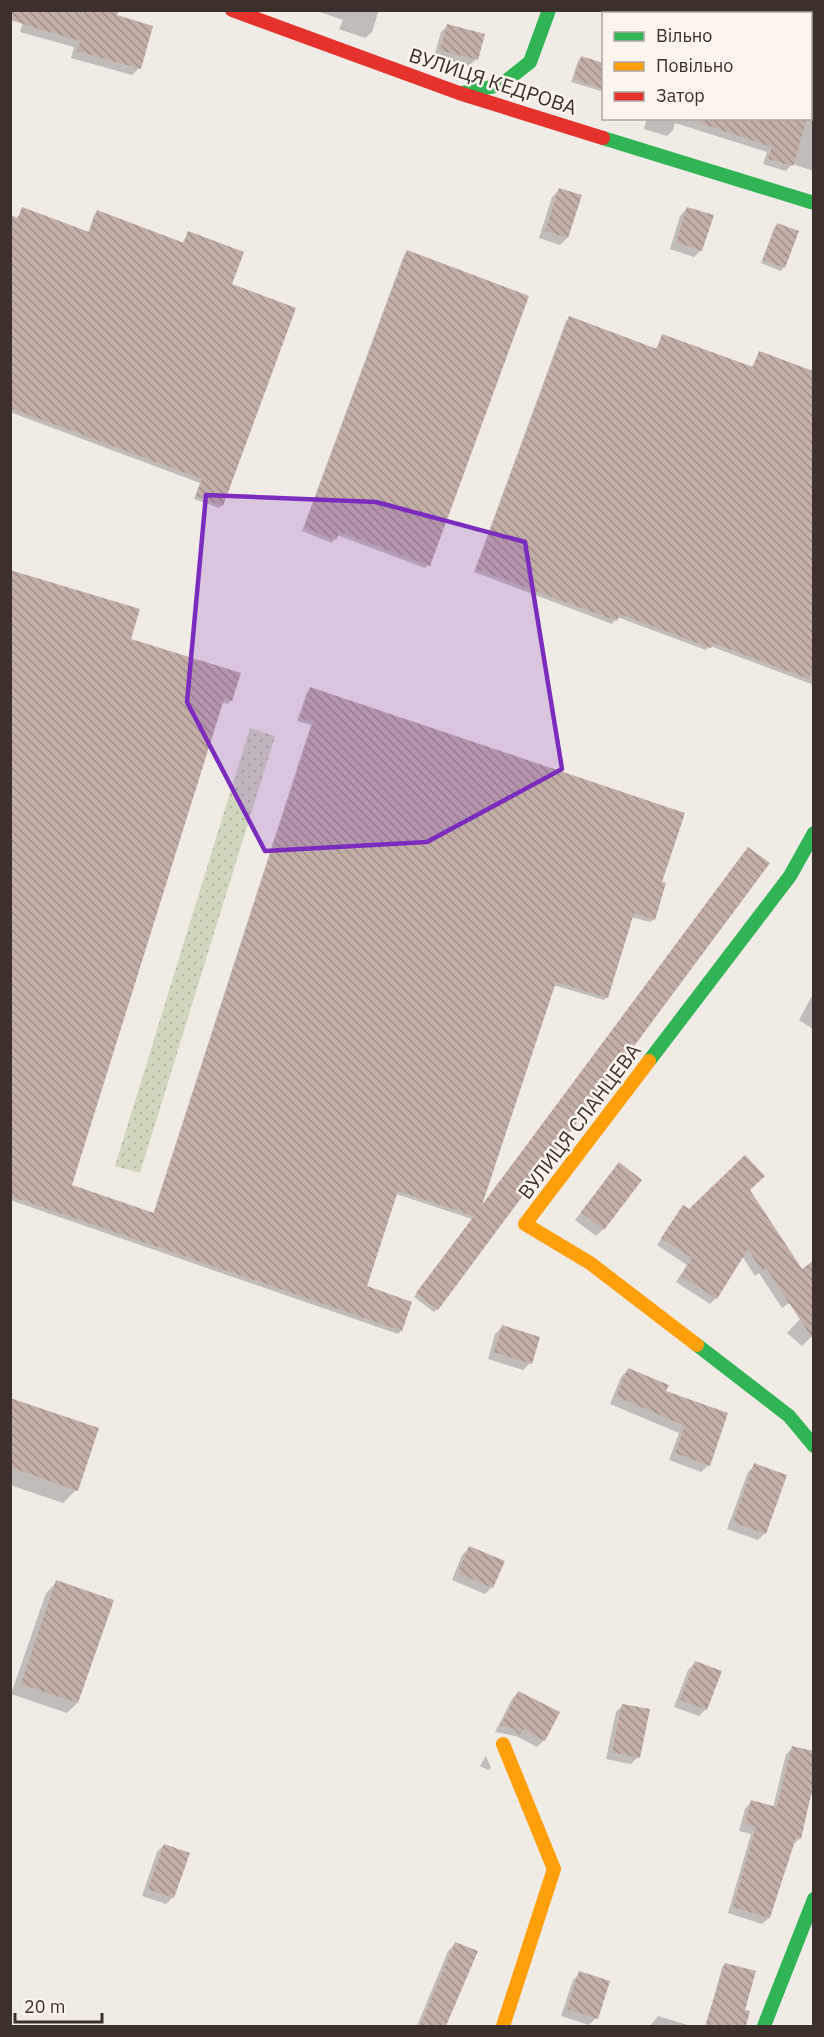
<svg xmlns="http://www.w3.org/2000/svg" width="824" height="2037" font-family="'IBM Plex Sans',sans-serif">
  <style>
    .grass { fill: url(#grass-dots) }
    .shadow { fill: #0003 }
    .building { fill: url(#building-back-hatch) }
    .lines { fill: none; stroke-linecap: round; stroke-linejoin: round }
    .fast { stroke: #30b455; stroke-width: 14 }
    .slow { stroke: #ff9f0a; stroke-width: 14 }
    .jam { stroke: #e5322d; stroke-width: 14 }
    .marked { fill: #7b2cbf; fill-opacity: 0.2; stroke: #7b2cbf; stroke-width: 4.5; stroke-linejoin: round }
    .labels { text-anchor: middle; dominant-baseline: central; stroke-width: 5; stroke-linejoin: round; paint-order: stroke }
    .street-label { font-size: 20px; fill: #3b302b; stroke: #fbf5ee }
  </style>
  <defs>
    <pattern id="grass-dots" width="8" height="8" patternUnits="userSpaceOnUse" patternTransform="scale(1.5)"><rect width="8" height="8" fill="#d1d6bf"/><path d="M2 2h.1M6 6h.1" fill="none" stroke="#b4b8a4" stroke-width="1.8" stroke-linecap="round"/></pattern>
    <pattern id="building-back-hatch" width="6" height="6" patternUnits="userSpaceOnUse" patternTransform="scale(1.5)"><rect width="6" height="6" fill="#c3afa7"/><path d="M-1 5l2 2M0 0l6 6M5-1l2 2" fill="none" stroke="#a08f88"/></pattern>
  </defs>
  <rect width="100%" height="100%" fill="#f0ebe5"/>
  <path class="grass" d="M250 728 275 736 140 1173 115 1166Z"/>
  <path class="shadow" d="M27 10 139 68 132 75 71 58 74 47 20 32Z
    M314 10H379L372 32 365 38 339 29 343 20Z
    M744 10H771V14H743Z
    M448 25 476 59 469 66 434 57 441 32Z
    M581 58 604 65V92L571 82 578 61Z
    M810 61 814 62V171L792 164 786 171 763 164 767 152 675 123 673 130 667 136 644 129 647 118H810Z
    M559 190 567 238 560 245 539 238 552 197Z
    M687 208 701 250 694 257 670 249 680 216Z
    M22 209 88 233 94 215 97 212 182 244 188 233 230 285 222 505 219 508 194 499 200 483 10 412V216L17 219Z
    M777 225 784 267 781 271 761 263 774 228Z
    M407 252 428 565 425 568 337 535 332 543 302 531 404 255Z
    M569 318 655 350 663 335 751 369 759 353 804 391 814 395V685L710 646 706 650 617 617 612 624 474 572 566 321Z
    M10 570 231 700 228 704 221 702 70 1186 153 1214 311 725 297 721 307 692 311 688 660 883 654 919 650 922 631 917 607 997 604 1000 553 985 479 1209 437 1309 434 1312 414 1297 472 1219 396 1194 365 1287 401 1331 398 1334 10 1200Z
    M814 992V1030L799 1020Z
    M619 1164 603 1229 596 1236 575 1220Z
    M749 1190 805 1292 782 1308 759 1273 755 1276 742 1256 716 1298 710 1304 676 1282 687 1265 657 1245 683 1207 689 1211Z
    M812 1306 814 1307V1334L802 1346 787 1333Z
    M502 1327 530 1363 523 1370 488 1359 495 1334Z
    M628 1370 664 1392 726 1414 709 1465 701 1472 669 1460 679 1433 610 1404 621 1377Z
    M10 1399 76 1490 63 1503 10 1485Z
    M755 1465 765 1533 758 1540 727 1529 748 1472Z
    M469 1548 492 1587 485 1594 452 1580 462 1555Z
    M57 1582 77 1703 67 1713 11 1694 46 1593Z
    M695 1663 706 1709 699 1716 674 1707 688 1670Z
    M519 1692 544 1740 537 1747 516 1736 495 1732 512 1699Z
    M623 1705 638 1757 631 1764 606 1759 616 1712Z
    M793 1748 814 1753V1795L810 1794 800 1838 794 1844 769 1918 762 1924 728 1913 751 1834 739 1831 745 1809 751 1802 773 1808 786 1754Z
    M486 1756 491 1768 488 1770 480 1766Z
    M164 1845 173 1897 166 1904 142 1896 157 1852Z
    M455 1944 476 1952 445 2026H417L448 1951Z
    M725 1964 754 1973 740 2026H720L707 2023 722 1967Z
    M580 1973 596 2018 589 2025 561 2016 573 1980Z
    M658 2016 691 2026H650Z"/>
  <path class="building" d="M10 10H119L117 15 153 26 141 69 77 51 80 41 10 20Z
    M447 24 485 34 478 60 440 50Z
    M581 56 603 63V89L574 79Z
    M701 118H807L793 166 768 159 772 147 700 123Z
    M559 188 582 195 568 238 545 231Z
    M22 207 89 232 97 210 184 243 188 231 244 252 232 284 296 308 223 506 196 496 202 479 10 408V215L18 218Z
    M687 207 714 215 702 251 676 242Z
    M777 223 799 231 785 268 763 260Z
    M407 250 529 296 430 566 340 532 336 540 304 528Z
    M569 316 657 349 662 334 753 367 759 351 813 371V667L809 679 713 643 711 648 620 614 617 621 476 569Z
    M10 570 140 609 131 639 241 673 232 701 224 699 72 1185 154 1213 313 722 300 718 310 687 685 813 662 882 666 883 655 920 634 913 608 998 556 982 482 1205 748 847 770 863 438 1310 416 1293 474 1216 398 1191 367 1286 412 1302 402 1331 10 1196Z
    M745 1155 765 1176 750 1190 802 1269 813 1261V1339L766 1268 762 1271 748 1249 717 1299 681 1276 692 1258 661 1238 683 1205 689 1209Z
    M619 1162 642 1180 604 1230 581 1212Z
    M502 1325 540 1337 532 1364 494 1352Z
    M628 1368 669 1385 666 1391 728 1413 710 1466 675 1453 685 1426 616 1396Z
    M10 1398 99 1428 78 1491 10 1467Z
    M754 1463 787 1475 766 1534 733 1522Z
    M469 1546 505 1561 493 1588 458 1573Z
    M56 1580 114 1600 78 1703 21 1684Z
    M695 1661 722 1671 707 1710 680 1700Z
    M518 1691 560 1712 545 1741 523 1729 519 1735 514 1729 506 1726H501Z
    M622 1704 650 1709 640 1758 612 1752Z
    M792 1746 813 1751V1786L801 1839 796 1837 770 1918 733 1907 756 1827 745 1824 751 1800 777 1807Z
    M164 1844 190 1853 174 1898 148 1889Z
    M455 1942 478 1951 446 2026H420Z
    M725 1963 756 1971 745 2010 750 2011 746 2026H705Z
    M579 1971 610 1981 598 2019 567 2009Z"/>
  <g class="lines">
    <path class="fast" d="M461 93 501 85 530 62 549 10
      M603 138 814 203
      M649 1061 790 876 814 833
      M697 1345 789 1416 814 1446
      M764 2026 814 1899"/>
    <path class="slow" d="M649 1061 525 1224 590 1263 697 1345
      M503 1744 554 1869 503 2026"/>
    <path class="jam" d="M232 10 459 93 603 138"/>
  </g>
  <path class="marked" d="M206 495 376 502 525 542 562 769 427 842 265 851 187 702Z"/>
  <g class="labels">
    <g class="street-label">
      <text transform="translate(493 81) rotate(18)">ВУЛИЦЯ КЕДРОВА</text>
      <text transform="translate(579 1121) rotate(-53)">ВУЛИЦЯ СЛАНЦЕВА</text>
    </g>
  </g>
  <rect width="824" height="2037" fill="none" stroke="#3b302b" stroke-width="24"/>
  <rect x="602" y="12" width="210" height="108" fill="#fbf5ee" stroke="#aea6a0" stroke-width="1.5"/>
  <rect x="614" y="32" width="30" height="9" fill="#30b455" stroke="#aea6a0" stroke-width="1.5"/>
  <text x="656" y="42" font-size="18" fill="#3b302b">Вільно</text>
  <rect x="614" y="62" width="30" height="9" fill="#ff9f0a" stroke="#aea6a0" stroke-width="1.5"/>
  <text x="656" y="72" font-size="18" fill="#3b302b">Повільно</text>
  <rect x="614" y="92" width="30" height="9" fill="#e5322d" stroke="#aea6a0" stroke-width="1.5"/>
  <text x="656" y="102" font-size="18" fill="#3b302b">Затор</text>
  <path d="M15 2013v9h87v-9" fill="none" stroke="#3b302b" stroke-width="3"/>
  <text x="24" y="2013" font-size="18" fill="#3b302b" stroke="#fbf5ee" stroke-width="4.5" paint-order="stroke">20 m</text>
</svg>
